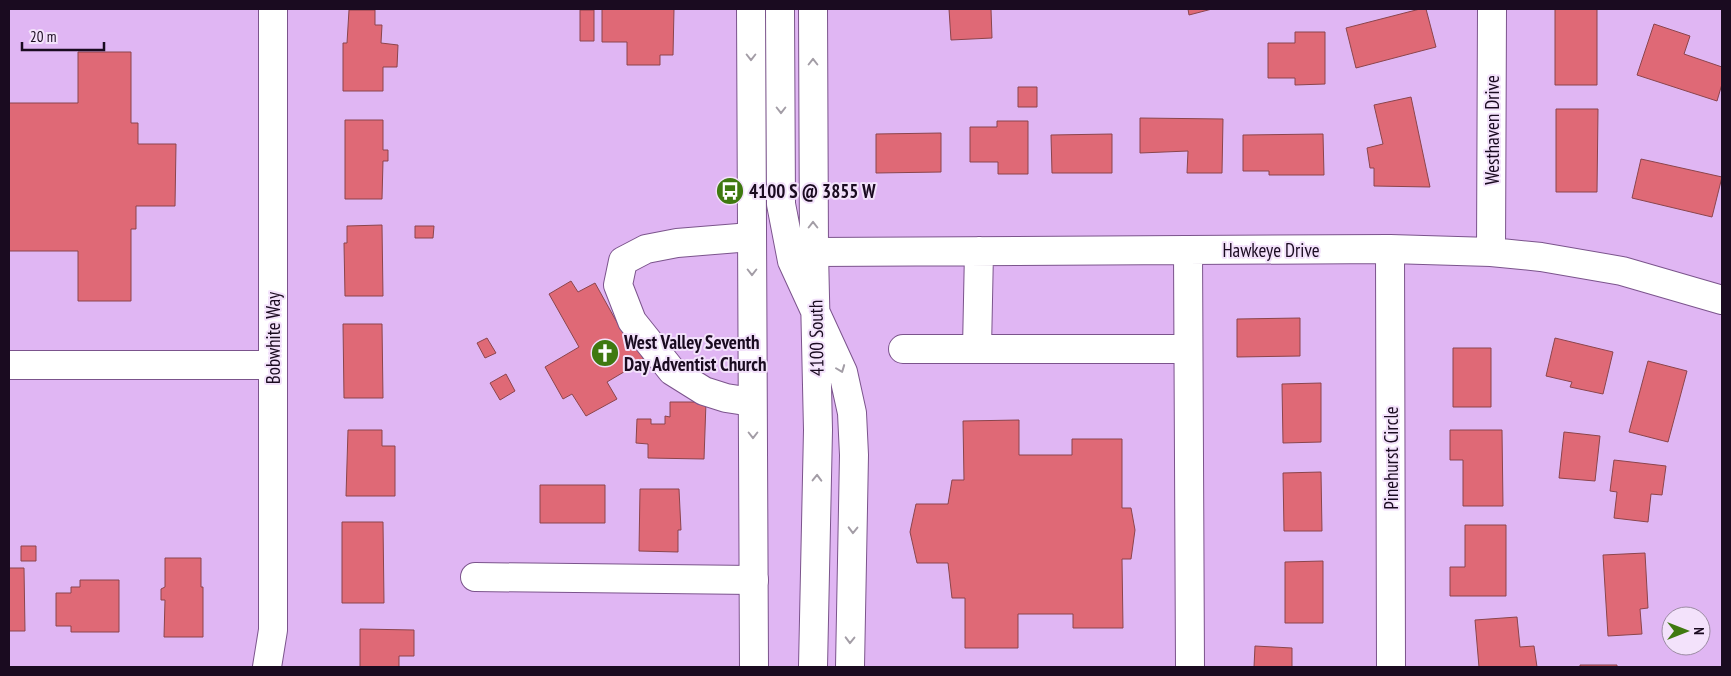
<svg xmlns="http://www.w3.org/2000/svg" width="1731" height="676" font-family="'PT Sans Narrow',sans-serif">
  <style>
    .building { fill: #df6976; stroke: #8b454c }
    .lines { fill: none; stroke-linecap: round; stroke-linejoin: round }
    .minor-casing { stroke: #7b548c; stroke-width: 30 }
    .major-casing { stroke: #7b548c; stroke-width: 30 }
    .minor { stroke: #fff; stroke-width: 28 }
    .major { stroke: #fff; stroke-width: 28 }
    .oneway { stroke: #a39da6 }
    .labels { text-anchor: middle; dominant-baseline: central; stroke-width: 4; stroke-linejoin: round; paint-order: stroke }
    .street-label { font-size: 19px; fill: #1a0b20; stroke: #f3e2fb }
    .poi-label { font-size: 19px; font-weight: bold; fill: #1a0b20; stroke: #f3e2fb; text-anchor: start }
  </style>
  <rect width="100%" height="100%" fill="#e0b6f3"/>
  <path class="building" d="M602 9H674L673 55H660V65H627V42H602Z
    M949 9H991L992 38 951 40Z
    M1188 9H1212L1189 15Z
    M1420 9H1426L1436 47 1356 68 1346 28Z
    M1555 9H1597V85H1555Z
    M349 10H375V25H382L381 43 398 45 397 67H383V91H343V43H347Z
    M580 10H594V41H580Z
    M1654 24 1690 36 1684 54 1722 67V84L1717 101 1637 75Z
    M1295 32H1325V84L1295 85V78H1268V43H1295Z
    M78 52H131V123H138V144H176L175 206H136V229H131V301H78V251H9V103H78Z
    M1018 87H1037V107H1018Z
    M1411 97 1430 187 1374 186V168H1370L1367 148 1383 144 1374 105Z
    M1556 109H1598L1597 192H1556Z
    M1140 118 1223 119 1222 173H1187L1188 151 1140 153Z
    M345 120H383V150H388V161H383L382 199H345Z
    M997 121H1028V174H998V162H970V127H997Z
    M941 133V172L876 173V134Z
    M1112 134V173H1052L1051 135Z
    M1323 134 1324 175H1269V171H1243V135Z
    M1641 159 1722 177 1712 217 1632 198Z
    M382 225 383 296H345L344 243H347V226Z
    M415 226H434L433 238H415Z
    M571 281 578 292 595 283 619 326 624 324 644 360 607 382 617 399 586 416 572 394 563 399 545 367 579 347 549 294Z
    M1300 318V356L1237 357V319Z
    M343 324H382L383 398H344Z
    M487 338 496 353 485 358 477 343Z
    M1555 338 1613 352 1603 394 1570 387 1572 382 1546 376Z
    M1453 348H1491V407H1453Z
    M1648 361 1687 371 1668 442 1629 432Z
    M506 374 515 391 500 400 490 383Z
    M1321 383V442L1283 443 1282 384Z
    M670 402H706L704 459 648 458V444L636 443 637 419H651V424H665V416L670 417Z
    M1019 420V455H1072V439H1122V508H1131L1135 530 1131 559H1122L1123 628H1073V614H1018V648H965V598H952L948 563H917L910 532 916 504H948L952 480H964L963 421Z
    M348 430H382V446H395V496H346Z
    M1450 430H1502L1503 506H1463V460H1450Z
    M1564 432 1600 436 1595 481 1559 478Z
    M1614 460 1666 466 1662 495 1651 494 1648 522 1614 518 1617 492 1610 491Z
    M1321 472 1322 531H1284L1283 473Z
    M540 485H605V523H540Z
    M640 489H679L681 530H678V552L639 551Z
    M342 522H383L384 603H342Z
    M1465 525H1506V596H1450V567H1465Z
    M21 546H36V561H21Z
    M1645 553 1648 608 1640 609 1642 634 1608 636 1603 555Z
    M165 558H201V587H203V637H164L165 600H161V589L165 587Z
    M1323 561V623H1285V562Z
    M9 568H24L25 631H9Z
    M80 580H119V632H71V626H56V593H71V587H80Z
    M1517 617 1520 647 1534 646 1537 667H1479L1475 620Z
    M360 629 414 630V656H399V667H360Z
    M1255 646 1292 648V667H1254Z
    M1580 665H1617V667H1580Z"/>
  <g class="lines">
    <defs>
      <path id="minor" d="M751 237 677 243 646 249 623 261 618 285 632 321 672 371 704 391 726 398 752 402
        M1390 249 1391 667
        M1188 250 1190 667
        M814 252 1390 249 1491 252 1541 257 1622 271 1722 300
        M1491 252 1492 9
        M903 349H1188
        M977 349 979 251
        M9 365H273
        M475 577 754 580
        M267 667 273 630V9"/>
      <path id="major" d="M751 9 754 667
        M780 9 781 204 792 261 843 372 852 413 854 455 850 667
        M813 9 814 252 818 430 813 667"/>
    </defs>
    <use href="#minor" class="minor-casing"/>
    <use href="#major" class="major-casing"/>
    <use href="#minor" class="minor"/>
    <use href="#major" class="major"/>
  </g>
  <defs><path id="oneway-chevron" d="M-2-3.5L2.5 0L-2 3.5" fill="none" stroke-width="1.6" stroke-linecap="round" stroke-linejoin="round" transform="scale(1.25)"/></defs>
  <g class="oneway">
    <use href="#oneway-chevron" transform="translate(751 57) rotate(90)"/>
    <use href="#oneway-chevron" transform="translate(813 62) rotate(-90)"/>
    <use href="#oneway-chevron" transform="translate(781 110) rotate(90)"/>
    <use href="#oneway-chevron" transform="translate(813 225) rotate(-90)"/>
    <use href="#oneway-chevron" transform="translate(752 272) rotate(90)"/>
    <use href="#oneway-chevron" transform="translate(841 369) rotate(69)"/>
    <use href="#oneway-chevron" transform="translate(753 435) rotate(90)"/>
    <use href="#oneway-chevron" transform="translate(817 478) rotate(-89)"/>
    <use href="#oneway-chevron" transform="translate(853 530) rotate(91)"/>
    <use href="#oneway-chevron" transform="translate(850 640) rotate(91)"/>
  </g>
  <defs>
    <symbol id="bus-disc" viewBox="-11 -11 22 22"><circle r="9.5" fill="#3f7910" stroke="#f3e2fb"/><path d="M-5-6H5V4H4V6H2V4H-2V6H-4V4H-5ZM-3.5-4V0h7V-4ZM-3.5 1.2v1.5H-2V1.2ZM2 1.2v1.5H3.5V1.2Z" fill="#fff"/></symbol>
    <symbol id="church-disc" viewBox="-11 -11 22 22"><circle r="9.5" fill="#3f7910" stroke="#f3e2fb"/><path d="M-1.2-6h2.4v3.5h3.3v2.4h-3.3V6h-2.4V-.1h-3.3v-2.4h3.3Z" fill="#fff"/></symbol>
  </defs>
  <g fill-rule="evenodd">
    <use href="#bus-disc" x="714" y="175" width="32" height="32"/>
    <use href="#church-disc" x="589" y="337" width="32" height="32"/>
  </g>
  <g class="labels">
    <g class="street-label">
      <text transform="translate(1492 130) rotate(-90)">Westhaven Drive</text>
      <text x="1271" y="250">Hawkeye Drive</text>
      <text transform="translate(273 338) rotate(-90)">Bobwhite Way</text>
      <text transform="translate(816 338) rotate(-91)">4100 South</text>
      <text transform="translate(1391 458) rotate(-90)">Pinehurst Circle</text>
    </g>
    <g class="poi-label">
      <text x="749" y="191">4100 S @ 3855 W</text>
      <text x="624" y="342">West Valley Seventh<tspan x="624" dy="22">Day Adventist Church</tspan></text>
    </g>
  </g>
  <rect width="1731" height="676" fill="none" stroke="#1a0b20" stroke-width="20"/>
  <g transform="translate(1686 631) rotate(90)"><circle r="24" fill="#f3e2fb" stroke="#9c8ca3"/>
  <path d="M0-4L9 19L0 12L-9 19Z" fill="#3f7910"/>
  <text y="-8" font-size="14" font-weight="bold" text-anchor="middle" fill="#1a0b20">N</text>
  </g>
  <path d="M22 42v8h82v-8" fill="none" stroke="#1a0b20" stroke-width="2.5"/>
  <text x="30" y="42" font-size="15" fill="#1a0b20" stroke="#f3e2fb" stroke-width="4" paint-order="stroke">20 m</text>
</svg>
